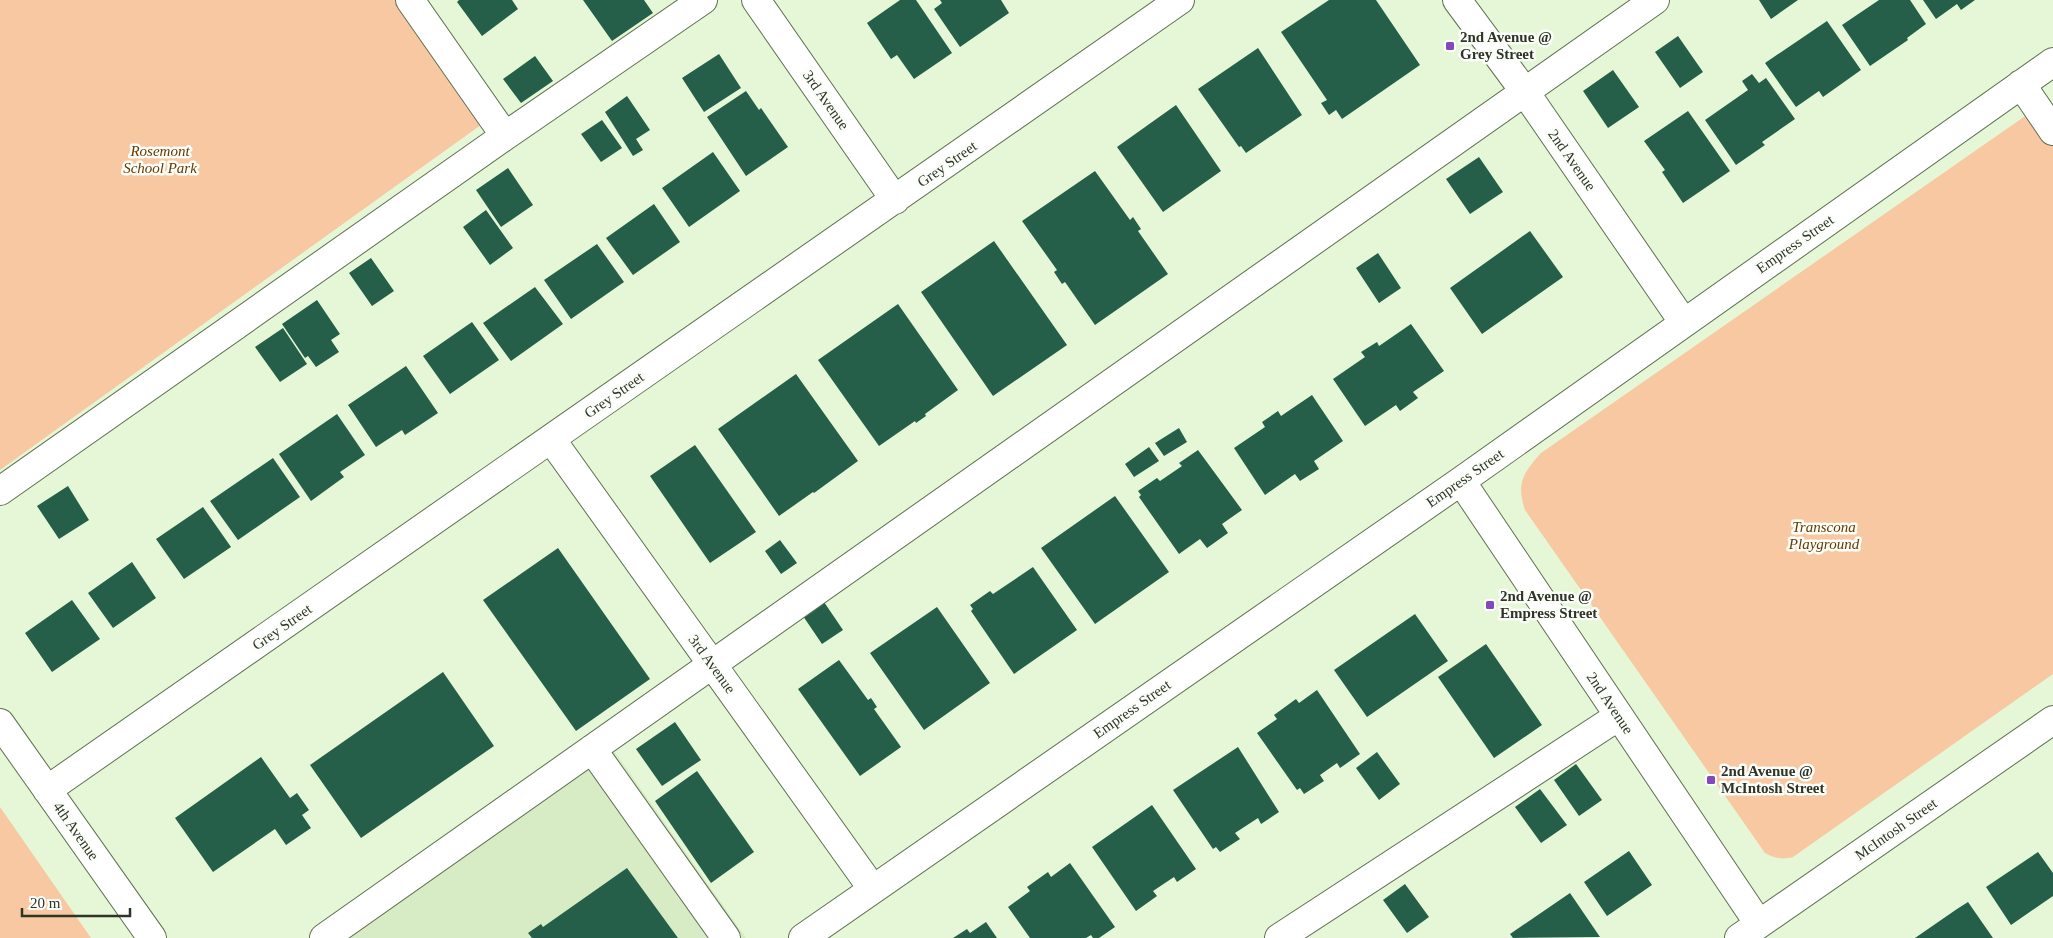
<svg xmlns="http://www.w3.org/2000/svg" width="2053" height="938" font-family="'Times New Roman',serif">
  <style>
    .built { fill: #d7ecc4 }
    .green { fill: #f7c8a1 }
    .building { fill: #255f49 }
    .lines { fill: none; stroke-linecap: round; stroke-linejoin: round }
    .minor-casing { stroke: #607053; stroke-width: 30 }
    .minor { stroke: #fff; stroke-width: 28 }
    .poi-dot { fill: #8348bf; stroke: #fbfef8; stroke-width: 2 }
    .labels { text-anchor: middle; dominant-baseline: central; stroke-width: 5; stroke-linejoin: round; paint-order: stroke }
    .poi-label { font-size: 15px; font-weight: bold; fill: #2e3428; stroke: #fbfef8; text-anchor: start }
    .street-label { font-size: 15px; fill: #2e3428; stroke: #fbfef8 }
    .park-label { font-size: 15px; font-style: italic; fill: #663802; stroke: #fbfef8 }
  </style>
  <rect width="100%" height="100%" fill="#e5f7d6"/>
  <path class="built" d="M612 748 746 938H343Z"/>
  <path class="green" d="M0 0H399L485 122 0 470Z
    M2031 112 2053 144V674L1793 857C1782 860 1774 858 1765 853L1525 510C1516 484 1523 473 1541 453Z
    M0 807 91 938H0Z"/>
  <path class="building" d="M459 0H512L518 9 482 36 457 2Z
    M583 0H644L653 13 612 41Z
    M900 0H916L952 53 914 79 897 55 891 59 867 23Z
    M940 0H1001L1009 13 960 47 934 9 942 3Z
    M1329 0H1376L1420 65 1342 119 1336 110 1329 115 1321 103 1327 100 1281 32Z
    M1759 0H1798L1771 19Z
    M1879 0H1910L1926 24 1907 38 1908 40 1870 66 1842 25Z
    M1923 0H1975L1961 10 1957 4 1936 19Z
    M1827 21 1861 70 1823 97 1819 91 1796 107 1765 63Z
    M1678 36 1703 72 1680 88 1655 52Z
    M1258 48 1302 115 1246 153 1241 146 1239 147 1198 89Z
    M719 54 741 88 704 112 682 78Z
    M535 56 553 81 521 103 503 79Z
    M1613 70 1639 107 1608 128 1583 91Z
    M1752 74 1759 83 1766 78 1795 119 1762 142 1765 145 1736 165 1705 120 1748 90 1742 81Z
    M746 91 759 110 761 108 788 147 746 176 707 117Z
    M627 96 650 130 636 139 643 150 633 156 605 112Z
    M1176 105 1221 171 1163 212 1117 147Z
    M1688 111 1730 171 1683 203 1662 172 1665 170 1644 141Z
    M602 120 622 148 601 162 581 134Z
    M713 152 740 191 689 227 662 188Z
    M1479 157 1503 192 1470 214 1446 179Z
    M508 168 533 205 501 227 476 190Z
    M1095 171 1130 220 1133 217 1141 229 1138 231 1168 274 1095 325 1065 282 1062 284 1054 272 1057 270 1022 221Z
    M654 204 680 242 633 275 606 238Z
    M486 210 513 248 490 265 463 227Z
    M1530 231 1563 277 1482 334 1450 288Z
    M994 241 1067 345 993 396 921 292Z
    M597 244 624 282 571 319 544 280Z
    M1378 253 1401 288 1379 303 1356 268Z
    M371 258 394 291 372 306 349 273Z
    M535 287 563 324 511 361 483 323Z
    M317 300 340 334 331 340 339 352 316 367 308 356 305 358 282 324Z
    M898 304 958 390 925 414 926 416 916 423 915 421 879 446 818 360Z
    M472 322 499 360 450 394 423 356Z
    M1411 324 1444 371 1413 392 1418 398 1400 411 1396 405 1365 426 1333 379 1365 357 1361 352 1377 342 1379 346Z
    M283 328 307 364 280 382 255 347Z
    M406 366 438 413 405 435 402 430 376 447 348 405Z
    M796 374 858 461 814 493 813 492 779 516 718 429Z
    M1312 395 1343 441 1314 461 1319 469 1300 481 1295 474 1265 495 1234 448 1265 427 1262 422 1278 411 1281 416Z
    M337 414 365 455 340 472 344 477 311 501 279 454Z
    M1179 428 1187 442 1164 456 1155 443Z
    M695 445 756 532 710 563 650 476Z
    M1149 447 1159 461 1134 477 1125 464Z
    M1198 450 1242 510 1222 524 1228 533 1207 548 1200 539 1179 554 1139 497 1141 495 1138 491 1157 478 1160 481 1182 466 1179 463Z
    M273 458 300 497 238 540 210 501Z
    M68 486 89 520 59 539 37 506Z
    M1115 496 1169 572 1095 624 1041 548Z
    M203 507 231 547 184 579 156 539Z
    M780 540 797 563 781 574 765 551Z
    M558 548 650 679 576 731 483 600Z
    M132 562 156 598 113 628 88 593Z
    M1033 567 1077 630 1014 674 971 611 973 609 970 605 990 591 993 594Z
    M72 600 100 639 52 672 25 633Z
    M824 602 843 630 822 644 803 616Z
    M937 607 990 683 924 730 870 653Z
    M1415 614 1448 661 1367 717 1334 670Z
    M1486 644 1542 725 1494 758 1438 677Z
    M839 660 868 700 871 698 877 707 874 709 901 747 860 776 798 689Z
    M443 672 494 746 361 838 310 765Z
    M1317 690 1360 754 1340 768 1337 763 1320 775 1324 781 1304 794 1300 788 1297 790 1257 733 1277 719 1274 715 1296 699 1299 703Z
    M675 722 701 760 662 786 636 749Z
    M1238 747 1279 812 1261 824 1258 818 1235 833 1240 839 1220 852 1216 847 1213 849 1173 790Z
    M1377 752 1400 784 1379 800 1356 768Z
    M261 757 290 798 297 793 309 810 302 815 311 828 286 845 275 829 213 872 175 818Z
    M1576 764 1602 800 1579 816 1554 780Z
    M697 771 754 852 711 883 655 801Z
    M1540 789 1567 825 1541 843 1515 807Z
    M1152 805 1196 869 1177 882 1174 877 1153 891 1157 896 1136 911 1092 847Z
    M1629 851 1652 885 1607 916 1584 882Z
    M2038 852 2053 873V896L2011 925 1986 887Z
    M1070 863 1115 927 1099 938H1093L1091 935 1086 938H1030L1008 907 1030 891 1027 887 1048 872 1051 877Z
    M627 868 678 938H532L528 933 541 924 543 927Z
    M1405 884 1429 917 1407 933 1383 900Z
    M1570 893 1600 937 1513 938 1510 934Z
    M1968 902 1993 938H1915L1957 909Z
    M986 922 997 938H953L967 929 970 933Z"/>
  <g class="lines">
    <defs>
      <path id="minor" d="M410 0 505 136
        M756 0 895 200
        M1457 0 1525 92 1684 323
        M2021 84 2053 131
        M551 439 872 888
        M1461 481 1759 924
        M0 491 505 136 703 0
        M0 723 152 938
        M592 749 726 938
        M47 790 1180 0
        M324 938 1655 0
        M803 938 1461 481 2053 62
        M1279 938 1619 716
        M1739 938 2053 720"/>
    </defs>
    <use href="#minor" class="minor-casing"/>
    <use href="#minor" class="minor"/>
  </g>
  <g class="poi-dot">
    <rect x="1445" y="41" width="10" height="10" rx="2.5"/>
    <rect x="1485" y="600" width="10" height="10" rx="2.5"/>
    <rect x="1706" y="775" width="10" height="10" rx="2.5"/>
  </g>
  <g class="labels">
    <g class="poi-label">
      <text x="1460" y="37">2nd Avenue @<tspan x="1460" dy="17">Grey Street</tspan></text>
      <text x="1500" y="596">2nd Avenue @<tspan x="1500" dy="17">Empress Street</tspan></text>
      <text x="1721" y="771">2nd Avenue @<tspan x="1721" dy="17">McIntosh Street</tspan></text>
    </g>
    <g class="street-label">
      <text transform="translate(826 100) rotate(55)">3rd Avenue</text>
      <text transform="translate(1572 160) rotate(55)">2nd Avenue</text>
      <text transform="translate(947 164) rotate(-35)">Grey Street</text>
      <text transform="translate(1795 244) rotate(-35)">Empress Street</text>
      <text transform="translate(614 395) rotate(-35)">Grey Street</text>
      <text transform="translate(1465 478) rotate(-35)">Empress Street</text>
      <text transform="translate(282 627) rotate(-35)">Grey Street</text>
      <text transform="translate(712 664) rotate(54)">3rd Avenue</text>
      <text transform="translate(1610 703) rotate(56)">2nd Avenue</text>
      <text transform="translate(1132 709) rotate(-35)">Empress Street</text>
      <text transform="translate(1896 829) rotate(-35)">McIntosh Street</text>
      <text transform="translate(76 831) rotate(55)">4th Avenue</text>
    </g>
    <g class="park-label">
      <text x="160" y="151">Rosemont<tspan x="160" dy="17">School Park</tspan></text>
      <text x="1824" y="527">Transcona<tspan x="1824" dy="17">Playground</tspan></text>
    </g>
  </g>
  <path d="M22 908v8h108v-8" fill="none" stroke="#2e3428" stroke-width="2.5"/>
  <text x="30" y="908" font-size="15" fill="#2e3428" stroke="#fbfef8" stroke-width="4" paint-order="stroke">20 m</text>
</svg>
